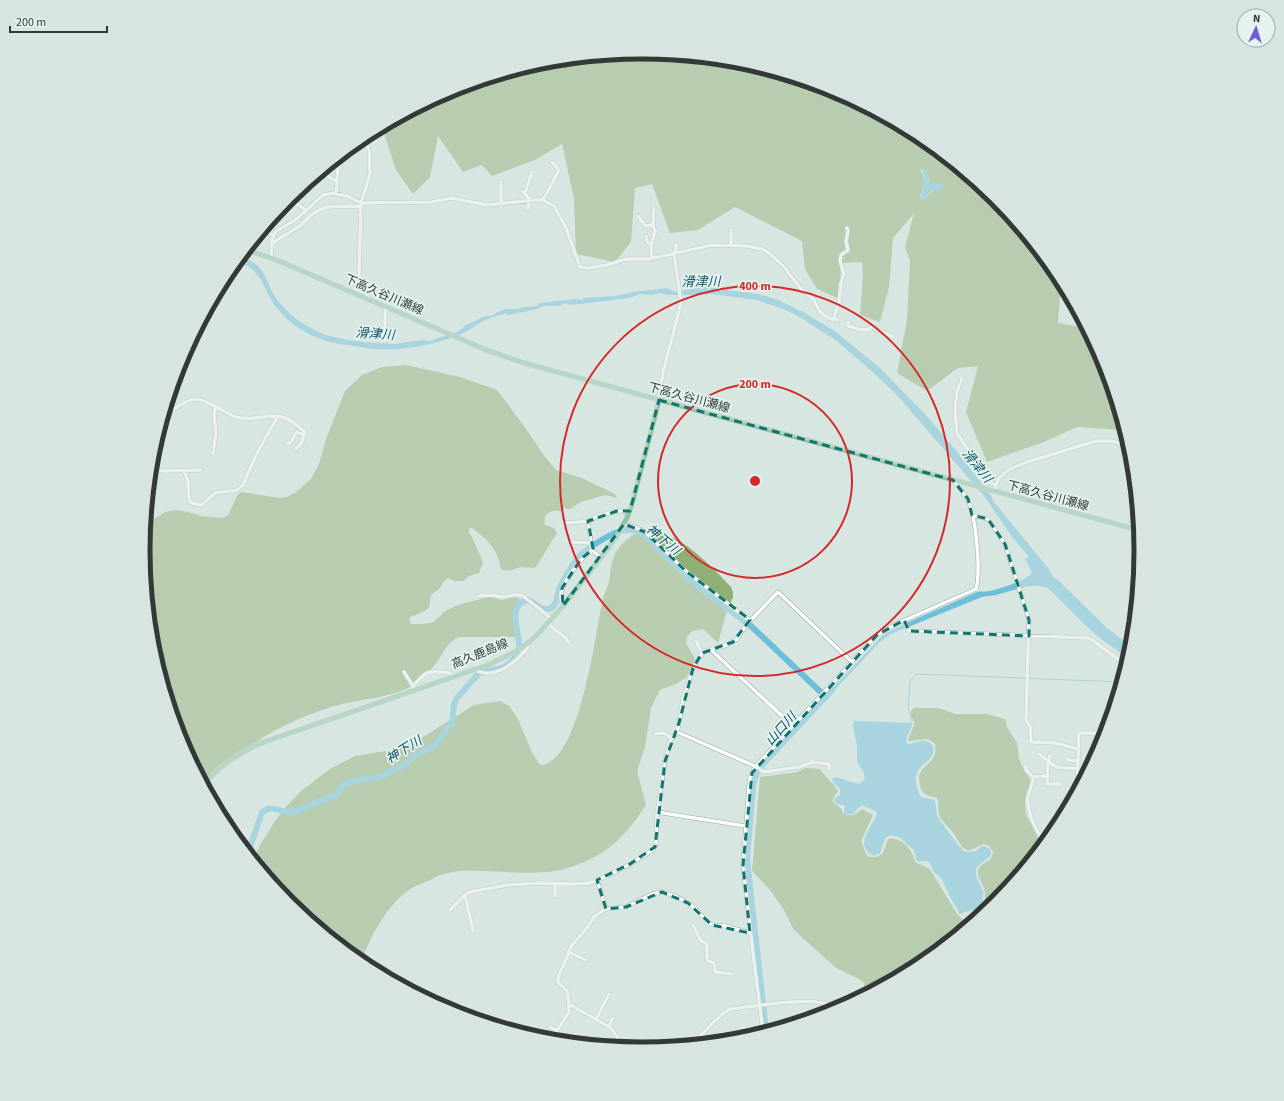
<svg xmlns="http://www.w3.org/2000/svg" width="1284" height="1101" font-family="'Source Sans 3','Noto Sans JP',sans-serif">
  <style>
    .forest { fill: #90af74; fill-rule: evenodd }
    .water { fill: #6cbed9 }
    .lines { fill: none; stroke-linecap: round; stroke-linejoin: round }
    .stream { stroke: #6cbed9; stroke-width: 1 }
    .river { stroke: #6cbed9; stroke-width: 6 }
    .minor-casing { stroke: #9aa8a3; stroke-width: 4.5 }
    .major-casing { stroke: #c2c4c3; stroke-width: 5.5 }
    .minor { stroke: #fff; stroke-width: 3.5 }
    .major { stroke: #8cc5a2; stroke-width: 4.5 }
    .marked { fill: none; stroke: #0f766e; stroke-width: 3; stroke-dasharray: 8 5; stroke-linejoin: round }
    .ring { fill: none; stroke: #d62828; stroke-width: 2 }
    .labels { text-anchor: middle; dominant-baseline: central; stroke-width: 3.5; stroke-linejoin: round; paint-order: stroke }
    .street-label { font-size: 12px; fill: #333937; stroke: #e5f3ef }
    .water-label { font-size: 13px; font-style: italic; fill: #0e5567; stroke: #e5f3ef }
    .rim { fill: none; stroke: #333937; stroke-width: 5 }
    .centre { fill: #d62828; stroke: #e5f3ef; stroke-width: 2 }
    .ring-label { font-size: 12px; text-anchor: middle; font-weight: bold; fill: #d62828; stroke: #e5f3ef; stroke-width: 3.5; stroke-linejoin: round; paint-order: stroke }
  </style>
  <rect width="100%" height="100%" fill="#d8e6e2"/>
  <path class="forest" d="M642 52 739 62 833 90 919 136 995 198 1057 274 1067 293 1060 294 1058 323 1086 328 1103 360 1124 430 1077 427 1044 442 987 462 966 412 978 366 958 368 927 391 897 373 907 320 910 261 905 247 914 213 893 238 889 287 880 322 860 315 863 275 862 262 841 263 839 299 817 289 805 269 802 241 735 207 698 230 670 233 652 184 635 188 631 242 615 262 576 254 574 199 562 144 535 160 492 176 482 165 463 172 438 136 430 177 413 194 396 170 382 127 451 90 545 62ZM921 169 926 170 930 183H941L943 187 940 189 934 190 924 199 921 198 920 195 925 184Z
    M406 365 460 377 497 390 524 426 545 457 556 470 582 478 615 494 617 498 605 495 581 502 570 509 564 508 562 512C552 508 542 513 545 525L554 528 557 534 553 539 536 567C531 569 527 567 522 567 514 568 509 573 501 569 497 548 489 541 472 528H469V533L471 535 483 562 479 573 469 576 464 581H455L448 578 444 581 440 588 431 595 429 607 425 611 409 618 411 624H424L434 622 444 612 455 606 488 597 502 600 514 597 519 598 520 600C507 611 516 624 515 637H458C447 643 444 652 437 662 432 669 418 683 410 687 392 697 363 699 342 704 290 718 241 745 205 786L181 741 153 648 144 552 148 528 154 519 165 512 176 510 188 512 201 516 222 518 228 515 238 494 242 492 280 498 287 497 296 492 311 479 319 464 326 439 345 391 362 375 382 367Z
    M641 530C646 531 652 531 657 532 684 537 713 568 731 587L733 592V597L727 611 718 643 703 629 692 631 687 637 686 643 694 657 695 662 686 678 676 684 660 690 651 708 645 747 637 771 646 805C626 835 610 853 574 866 540 879 495 869 460 871 448 872 439 875 428 881 423 883 417 885 412 888 389 902 369 937 362 962L289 903 254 860 260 845 275 821 285 808 301 791 330 769 355 756 393 750 415 742 474 705 500 701 509 706 517 717 532 752 540 765C580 765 596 629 603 598 605 592 608 587 609 581 611 571 611 560 616 552 623 541 631 536 641 530Z
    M914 708H939L955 714H987L1005 719 1007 727 1017 743 1019 758 1022 766 1031 781 1025 806 1026 815 1042 845 994 903 974 920 976 912C984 909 987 897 984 888 982 882 977 877 978 871 980 862 992 863 993 852L988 845 983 844 969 851 963 848 952 831 941 819 939 814 938 802 937 798C933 797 928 796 925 794 922 792 921 789 920 786 914 762 939 768 935 744L928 739 909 741 908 739 915 723 911 716V711Z
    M805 768 820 769C824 775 837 787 838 792L834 796 833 802 842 809V812C850 818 855 815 862 809L873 815 861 841 866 854 869 857H877L883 853 888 839C902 837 912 849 915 862L930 869 957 914 968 925 919 965 867 993 863 981 836 968 794 930 784 910 770 890 752 871 760 777 798 772Z"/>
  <path class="water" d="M922 168 926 170 930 183H942L943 185 942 188 931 191 927 199 920 197 925 184Z
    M241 257C269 265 264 284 279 302 290 316 305 326 321 333L322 332V334L326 335 347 340 373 343 394 344 423 340 430 341 459 331 466 325 486 316H492L496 313 505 309H518L524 307 537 306 540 303 575 299 583 300V298H584L615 296 634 292 667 288 675 292 705 287 758 294 776 299 803 312 836 332 880 368 923 412 955 449 992 497 994 502 1048 568 1053 577 1059 581 1108 629 1131 646 1128 658 1101 639 1085 625 1050 590 1046 587 1039 586H1028L996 595 982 597 891 634 880 642 828 697 826 695 879 639 886 633 902 625 977 592C981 591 985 592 990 591 999 589 1029 580 1032 572L1025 559 1029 557 1013 538 984 496 897 395 877 376 837 341 798 316 781 308 756 300 713 294 697 295H667L661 293 652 295 640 294 629 298 571 305 566 303 559 306H543L537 309 508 315 506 313C497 316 488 318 480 323 473 327 467 332 459 335 431 346 402 351 372 349 364 348 356 346 348 345 322 343 294 330 277 308 263 291 262 267 237 262Z
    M854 721 913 723C911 730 906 735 906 743L909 744C915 743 927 737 932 745 939 758 920 763 917 773 914 781 917 789 921 797L935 800 937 815 941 822 963 851 969 852 976 851 982 846H985L990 849 991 854C988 860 981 862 977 867 973 876 981 884 983 892 984 896 982 901 981 905L976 909 959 914 957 908 951 899 942 879 934 872 930 863 927 861H917L914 850 899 837 890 835 885 838 880 853 874 856C851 843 875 827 877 812L862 805 859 807 853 814H848L844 813 845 806 835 803V798L840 795C841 789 839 787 834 784L832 779 836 777 858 784 863 781 865 778 863 771 857 762V746L853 726Z"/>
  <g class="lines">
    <path class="stream" d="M911 723V717L908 709 910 681 916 675 918 674 1121 682"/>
    <path class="river" d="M519 644C518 628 507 603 529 600 536 604 543 612 551 608 558 605 557 593 560 587 565 577 571 566 578 558 587 548 614 530 628 530 634 529 638 532 643 534L696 585 751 626 826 697
      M248 853 262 812C275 803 279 814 292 812 307 809 321 798 336 796L341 787 347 783 364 779 380 777 396 768 403 767 414 756 423 751 434 746 452 723 454 704 457 698 479 673 502 668 511 662 517 654
      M766 1031 747 859 753 785 757 772 763 764 832 690"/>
    <defs>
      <path id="minor" d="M369 134 367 143 369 151 370 174 361 203 359 273 360 280 369 299
        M332 163 338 167
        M322 171 327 176 336 181
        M501 182V204
        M522 191 529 198 528 209
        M525 193 532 172
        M336 194 338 168 345 158 343 154
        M543 200 558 172V169L552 162
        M292 202 300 206 306 211
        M638 216 645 226 653 225
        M264 229 266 227
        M263 231 273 235
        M646 236 647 241 651 246
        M254 241 255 252
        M272 244 280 238 300 226 311 215 320 210 328 207 349 206 361 207
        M731 245V230
        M676 253V244
        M652 258 651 246 655 231 653 225 654 207
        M271 259 272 240 275 232 298 218 323 195 334 193 347 196 361 203 432 202 451 198 487 205 535 200H543L554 206 566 228 580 267 588 268 607 265 626 259H649L712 245 747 246 762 249 769 253 784 267 801 289 813 299 821 313 828 318 838 320
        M833 320 839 303 841 283 844 274 840 261 841 255 848 250 846 241 848 231 847 228
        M848 322V326C858 328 864 333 872 327L893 337
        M385 341V315L386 307
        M962 378 957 392 955 409 957 433 975 461 977 473 981 479 996 485
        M659 400 663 372 681 303 674 253
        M166 412C177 410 187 398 196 399 207 399 225 414 236 417 252 422 269 412 285 418 293 421 298 427 305 432L301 444 296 449
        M287 443H290L297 432 304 435
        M154 452V469L164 471 201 470
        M213 454 216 432 214 413 216 407
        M184 471 188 481 189 500 192 503 202 505 215 493 237 490 243 485 256 455 278 416
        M995 491 996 485 999 478 1010 469 1027 462 1096 441H1111L1129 445
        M972 515 988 519 1005 544 1029 620 1026 720 1030 726 1031 742 1055 743 1078 749
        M563 521 566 523 579 522 588 521 600 515 617 511H624L629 513
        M588 521 592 550 601 558
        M624 524 637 528 645 532 687 572 750 621
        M571 542 591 543
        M479 596 492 595 502 597 514 595H522L552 619
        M563 606C562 602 560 598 561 593 563 581 582 557 592 550
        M904 620 909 631 1088 638 1092 640 1126 665
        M548 624 566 638 569 643
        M696 641 702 653
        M710 649 793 726
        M475 669 477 671C493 678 510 667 521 655 525 651 529 649 528 642
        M404 672 414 688
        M413 686C428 670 427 670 450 673L453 676
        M677 732 757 767 763 772 799 767 813 762 829 764V769
        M655 734 664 733 672 738
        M1039 754 1056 767 1078 769
        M1050 756 1048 764 1047 784H1061
        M1068 758V760L1078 761
        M1026 765V770L1033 777V780L1027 800 1031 818 1043 843
        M1033 777 1048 776
        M1077 789 1079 733H1105
        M657 812 745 826
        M1039 834H1051
        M555 896V884
        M606 909 626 907 652 894 662 892 675 896 688 903 696 909 707 922 712 925 725 926 750 933
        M450 910 465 895
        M693 925 701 941 707 944V958L708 961 714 963 715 972 732 974
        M473 931 465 895 469 892 508 885 539 883 574 884 589 883 607 876 630 864 653 850 656 843 657 814 665 761 669 745 672 738 677 732 679 723 683 699 693 668 700 656 705 651 727 645 737 639 747 624 778 592 852 662
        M568 952 586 960
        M569 1004 611 1028 624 1047
        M596 1019 609 994
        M609 1026 612 1019 613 1018
        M550 1027 557 1031
        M763 1032 753 953 743 865 749 786 750 778 755 767 877 635 896 624 976 589C981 571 976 517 968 500 965 493 958 486 953 480
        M538 1037 539 1038
        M551 1040 569 1012 568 994 566 990 558 982V979L560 973 572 945 583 933 595 916 606 909 597 880
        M691 1044C705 1034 714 1018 730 1009 752 1007 814 995 831 1006L832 1011"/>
      <path id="major" d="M247 250 274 259 489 351 524 363 1138 530
        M204 784C220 765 239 753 261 743L488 665 507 656 524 646 536 636 563 606 601 558 617 536 627 518 633 500 659 400"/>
    </defs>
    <use href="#minor" class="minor-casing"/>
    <use href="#major" class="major-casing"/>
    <use href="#minor" class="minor"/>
    <use href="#major" class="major"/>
  </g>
  <path d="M0 0H1284V1101H0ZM659 400 953 480 968 499 972 515 988 519 1005 544 1029 620V636L909 631 904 620 877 635 752 773 743 865 750 933 712 925 688 903 662 892 626 907 606 909 597 880 630 864 655 847 665 761 679 723 693 668 702 653 733 642 750 620 687 572 645 532 624 524 563 606 562 588 581 559 593 549 588 521 617 511H630Z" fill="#d8e6e2" fill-opacity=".55" fill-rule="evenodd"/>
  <path class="marked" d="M659 400 953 480 968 499 972 515 988 519 1005 544 1029 620V636L909 631 904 620 877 635 752 773 743 865 750 933 712 925 688 903 662 892 626 907 606 909 597 880 630 864 655 847 665 761 679 723 693 668 702 653 733 642 750 620 687 572 645 532 624 524 563 606 562 588 581 559 593 549 588 521 617 511H630Z"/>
  <g class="ring">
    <circle cx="755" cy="481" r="97"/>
    <circle cx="755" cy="481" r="195"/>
  </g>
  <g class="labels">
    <g class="street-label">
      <text transform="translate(384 295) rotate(23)">下高久谷川瀬線</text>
      <text transform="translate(689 398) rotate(15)">下高久谷川瀬線</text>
      <text transform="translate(1048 496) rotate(15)">下高久谷川瀬線</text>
      <text transform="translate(480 654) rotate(-22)">高久鹿島線</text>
    </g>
    <g class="water-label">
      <text transform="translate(701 282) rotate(-1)">滑津川</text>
      <text transform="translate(375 334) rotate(4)">滑津川</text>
      <text transform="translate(977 466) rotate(50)">滑津川</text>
      <text transform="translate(663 540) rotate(40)">神下川</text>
      <text transform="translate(781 729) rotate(-48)">山口川</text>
      <text transform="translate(404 750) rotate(-32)">神下川</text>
    </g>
  </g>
  <path d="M0 0H1284V1101H0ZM641 59H643A491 491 0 0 1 1134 550V551A491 491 0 0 1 643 1042H641A491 491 0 0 1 150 551V550A491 491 0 0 1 641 59Z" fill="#d7e4e0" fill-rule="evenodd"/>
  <path class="rim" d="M641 59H643A491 491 0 0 1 1134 550V551A491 491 0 0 1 643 1042H641A491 491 0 0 1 150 551V550A491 491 0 0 1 641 59Z"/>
  <circle cx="755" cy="481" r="6" class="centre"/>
  <g class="ring-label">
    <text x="755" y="290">400 m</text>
    <text x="755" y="388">200 m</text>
  </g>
  <g transform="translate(1256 28) rotate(4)"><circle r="19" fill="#e5f3ef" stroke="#9ea9a5"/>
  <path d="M0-3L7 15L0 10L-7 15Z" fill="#755cd7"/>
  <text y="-6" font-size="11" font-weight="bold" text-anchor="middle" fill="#333937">N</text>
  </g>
  <path d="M10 26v6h97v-6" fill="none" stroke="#333937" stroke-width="2"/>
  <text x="16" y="26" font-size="12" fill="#333937" stroke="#e5f3ef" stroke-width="3" paint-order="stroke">200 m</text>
</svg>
